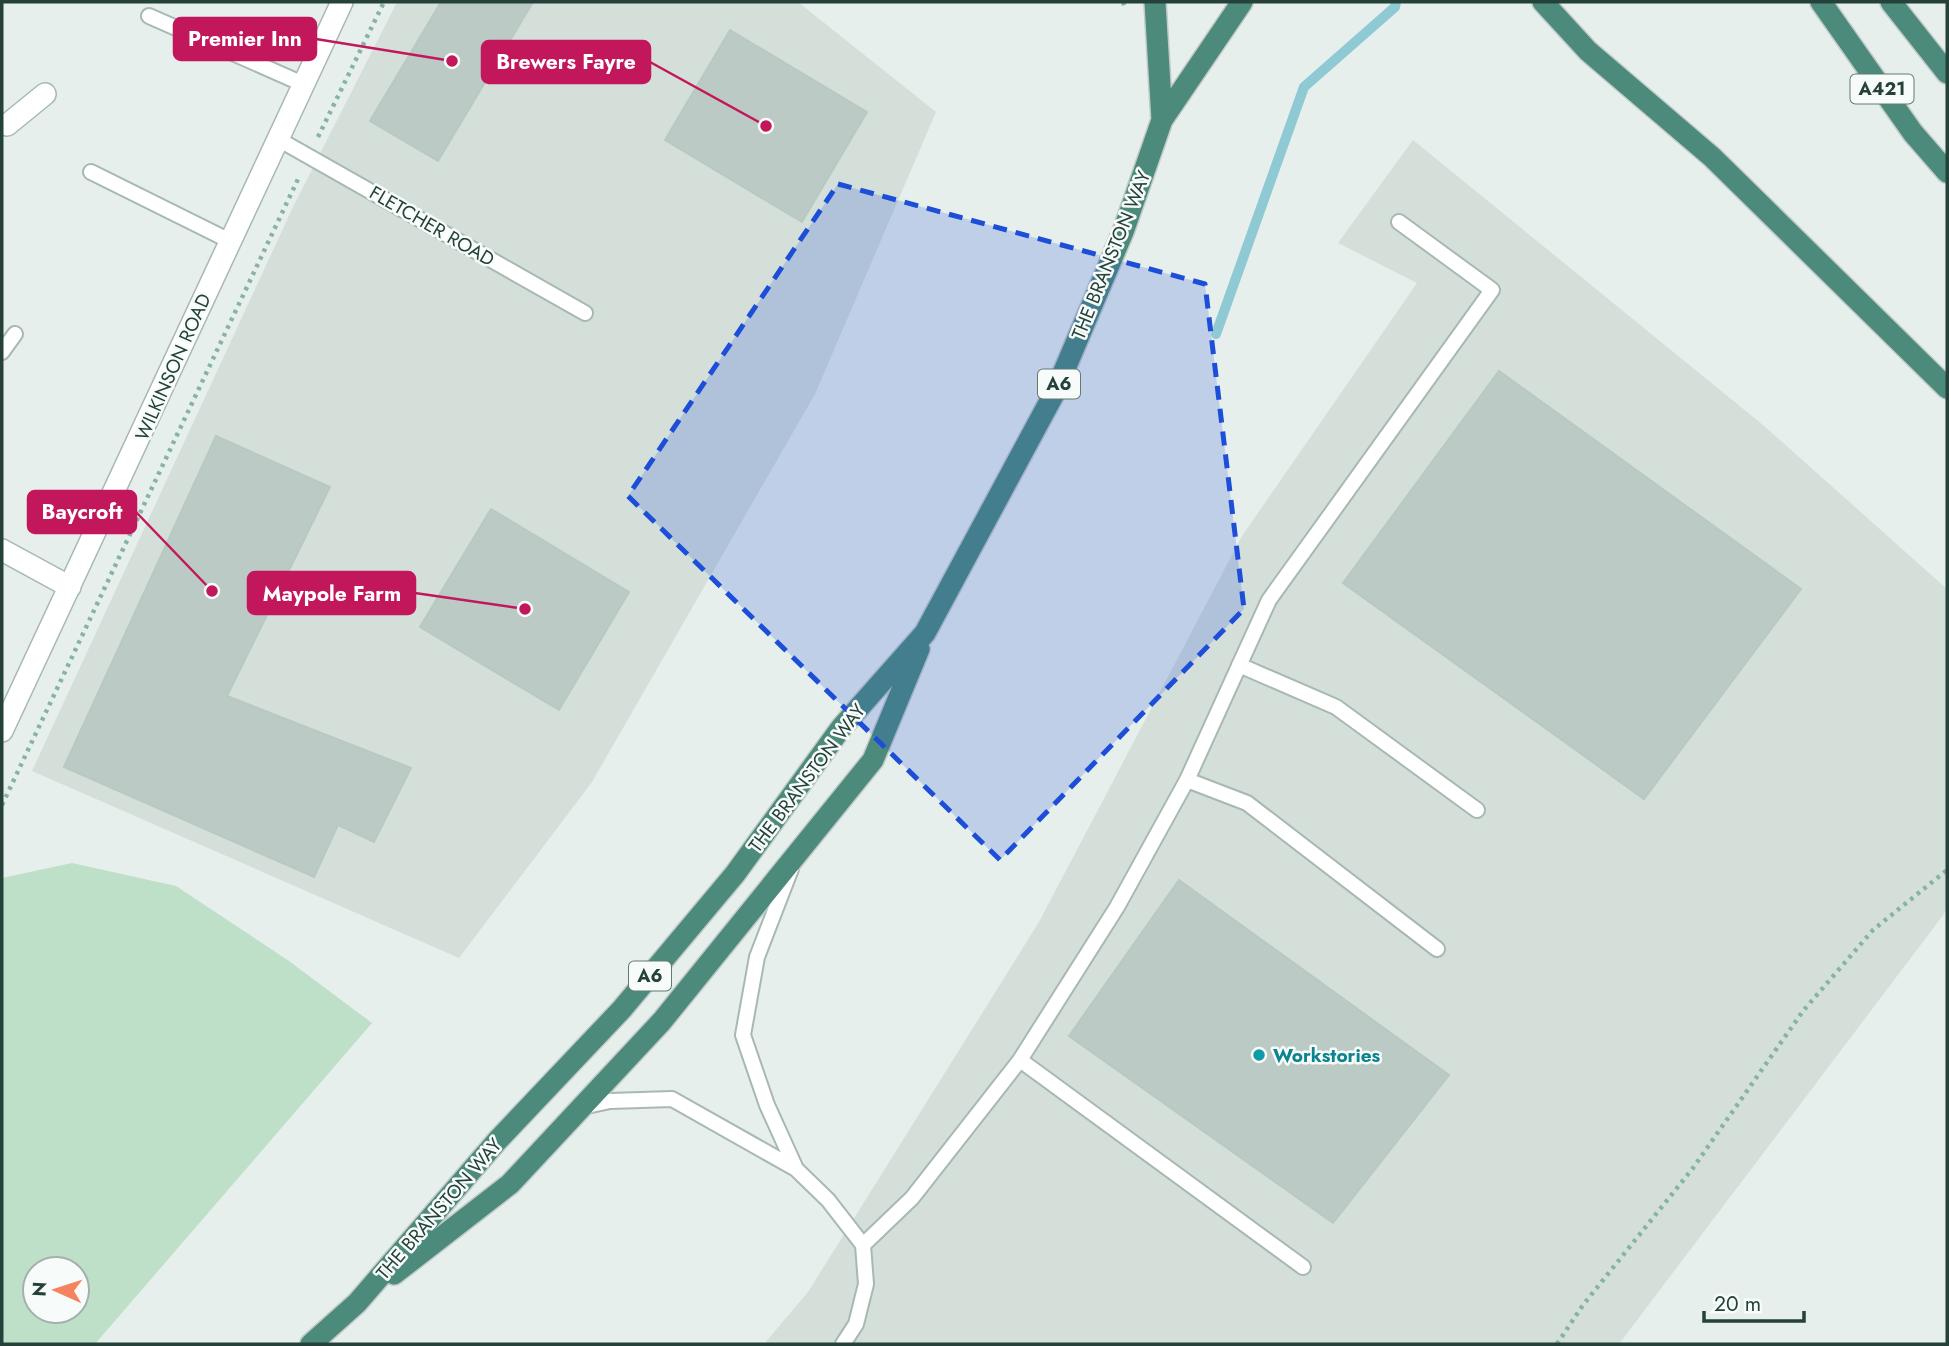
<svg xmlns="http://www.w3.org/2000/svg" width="1949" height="1346" font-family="Jost,sans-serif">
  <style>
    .built { fill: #d4dfda }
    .green { fill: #bfe0c8; fill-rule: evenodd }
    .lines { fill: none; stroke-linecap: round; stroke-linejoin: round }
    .stream { stroke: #8ec9d4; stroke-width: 10 }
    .building { fill: #bbcac4; stroke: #b8c9c2; stroke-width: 2 }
    .service-casing { stroke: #a8b8b2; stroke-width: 18 }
    .minor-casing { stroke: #a8b8b2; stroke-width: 24 }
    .trunk-casing { stroke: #c2cac8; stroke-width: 24 }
    .path { stroke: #86b3a5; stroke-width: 4.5; stroke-dasharray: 3.5 5; stroke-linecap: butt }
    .service { stroke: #fff; stroke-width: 14 }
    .minor { stroke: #fff; stroke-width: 21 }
    .trunk { stroke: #4c8a7c; stroke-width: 21 }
    .marked { fill: #1d4ed8; fill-opacity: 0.2; stroke: #1d4ed8; stroke-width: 5; stroke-dasharray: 14 9; stroke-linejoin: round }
    .culture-dot { fill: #0f9aa8; stroke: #f7fbf9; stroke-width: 2.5 }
    .labels { text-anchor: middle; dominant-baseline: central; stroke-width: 5; stroke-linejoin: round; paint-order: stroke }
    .shield { fill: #f7fbf9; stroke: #637a73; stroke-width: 2 }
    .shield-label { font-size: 18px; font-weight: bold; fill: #24423a }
    .street-label { font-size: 19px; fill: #24423a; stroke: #f7fbf9 }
    .culture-label { font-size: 19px; font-weight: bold; fill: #0d838f; stroke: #f7fbf9; text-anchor: start }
    .leader { fill: none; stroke: #c2185b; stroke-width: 2.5 }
    .callout-dot { fill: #c2185b; stroke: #f7fbf9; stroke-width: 2.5 }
    .callout { fill: #c2185b; stroke: #c2185b; stroke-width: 2.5 }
    .callout-label { font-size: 21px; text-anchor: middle; font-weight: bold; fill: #fff }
  </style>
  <rect width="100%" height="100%" fill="#e6efeb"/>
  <path class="built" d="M397 2H798L936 112 815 394 592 782 459 958 32 771 293 207Z
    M1413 140 1763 425 1947 589V906L1944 914 1619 1344H764L808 1292 1039 922 1242 536 1417 283 1338 243Z"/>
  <path class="green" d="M72 863 176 886 289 961 372 1023 95 1344H2V878ZM35 1269H77V1311H35Z"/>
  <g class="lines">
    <path class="stream" d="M1216 334 1304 87 1395 7 1396 2"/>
  </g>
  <path class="building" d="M441 2H533L438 161 370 121Z
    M730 30 867 112 802 222 665 140Z
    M1499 371 1801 589 1644 799 1343 583Z
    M216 436 330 487 227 696 411 768 374 842 338 825 314 877 64 767Z
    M491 509 629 592 559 710 420 627Z
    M1179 880 1449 1075 1333 1223 1069 1036Z"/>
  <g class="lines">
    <defs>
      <path id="service" d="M149 16 303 84
        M278 139 585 313
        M91 172 230 241
        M2 352 15 334
        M1239 665 1336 707 1477 810
        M1187 780 1247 803 1437 949
        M791 869 757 957 743 1035 767 1105 796 1169
        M1020 1060 1303 1267
        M582 1107 610 1101 672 1099 796 1169 828 1200 863 1245 866 1284 856 1324 843 1344
        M863 1245 912 1198 1020 1060 1117 907 1187 780 1269 600 1492 290 1399 222"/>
      <path id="minor" d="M7 125 45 94
        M2 550 70 587
        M2 731 342 2"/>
      <path id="trunk" d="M1155 2 1162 120
        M1543 2 1588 51 1712 157 1947 388
        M1821 2 1913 133 1947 172
        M1891 2 1947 73
        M394 1274 510 1184 662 1021 873 760 919 649
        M311 1344 357 1303 497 1141 622 1009 735 874 841 728 925 633 1056 390 1123 232 1162 120 1242 2"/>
    </defs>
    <use href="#service" class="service-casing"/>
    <use href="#minor" class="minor-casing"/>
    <use href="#trunk" class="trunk-casing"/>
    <path class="path" d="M1123 2 1125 8H1127
      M318 137 384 2
      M2 805 299 177
      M1557 1344 1583 1305 1693 1168 1803 1011 1873 930 1947 870"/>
    <use href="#service" class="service"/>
    <use href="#minor" class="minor"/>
    <use href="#trunk" class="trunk"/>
  </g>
  <path class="marked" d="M838 184 1205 284 1244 609 1000 860 628 496Z"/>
  <circle class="culture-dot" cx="1259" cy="1055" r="7"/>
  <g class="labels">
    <g class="shield">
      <rect x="1850.5" y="74.5" width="63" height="29" rx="5"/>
      <rect x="1038" y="369.5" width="42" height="29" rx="5"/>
      <rect x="629" y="961.5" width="42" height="29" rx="5"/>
    </g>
    <g class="shield-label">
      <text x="1882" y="89">A421</text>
      <text x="1059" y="384">A6</text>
      <text x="650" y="976">A6</text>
    </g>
    <g class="street-label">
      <text transform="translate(432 226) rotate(30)">FLETCHER ROAD</text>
      <text transform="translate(1111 255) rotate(-68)">THE BRANSTON WAY</text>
      <text transform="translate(173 367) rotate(-66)">WILKINSON ROAD</text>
      <text transform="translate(807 778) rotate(-53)">THE BRANSTON WAY</text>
      <text transform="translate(439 1209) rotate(-49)">THE BRANSTON WAY</text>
    </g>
    <g class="culture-label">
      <text x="1273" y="1055">Workstories</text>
    </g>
  </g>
  <path class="leader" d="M452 61L316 39M766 126L650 62M212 591L136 512M525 609L415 593"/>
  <g class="callout-dot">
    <circle cx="452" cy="61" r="7"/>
    <circle cx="766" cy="126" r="7"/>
    <circle cx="212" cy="591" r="7"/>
    <circle cx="525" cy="609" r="7"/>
  </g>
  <g class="callout">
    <rect x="174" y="18" width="142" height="42" rx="7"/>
    <rect x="482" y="41" width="168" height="42" rx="7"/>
    <rect x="28" y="491" width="108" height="42" rx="7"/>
    <rect x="248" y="572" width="167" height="42" rx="7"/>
  </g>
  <g class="callout-label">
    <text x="245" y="46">Premier Inn</text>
    <text x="566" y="69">Brewers Fayre</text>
    <text x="82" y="519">Baycroft</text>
    <text x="332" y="601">Maypole Farm</text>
  </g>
  <rect width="1949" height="1346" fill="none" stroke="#24423a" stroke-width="7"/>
  <g transform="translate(56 1290) rotate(273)"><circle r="33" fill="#f7fbf9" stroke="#a3b1ad" stroke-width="2"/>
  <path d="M0-5L12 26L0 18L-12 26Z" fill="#f4845f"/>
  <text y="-10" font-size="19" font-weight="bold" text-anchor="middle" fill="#24423a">N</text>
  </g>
  <path d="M1704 1311v10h100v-10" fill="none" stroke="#24423a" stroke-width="3.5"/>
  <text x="1714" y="1311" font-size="21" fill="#24423a" stroke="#f7fbf9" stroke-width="5" paint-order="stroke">20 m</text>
</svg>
